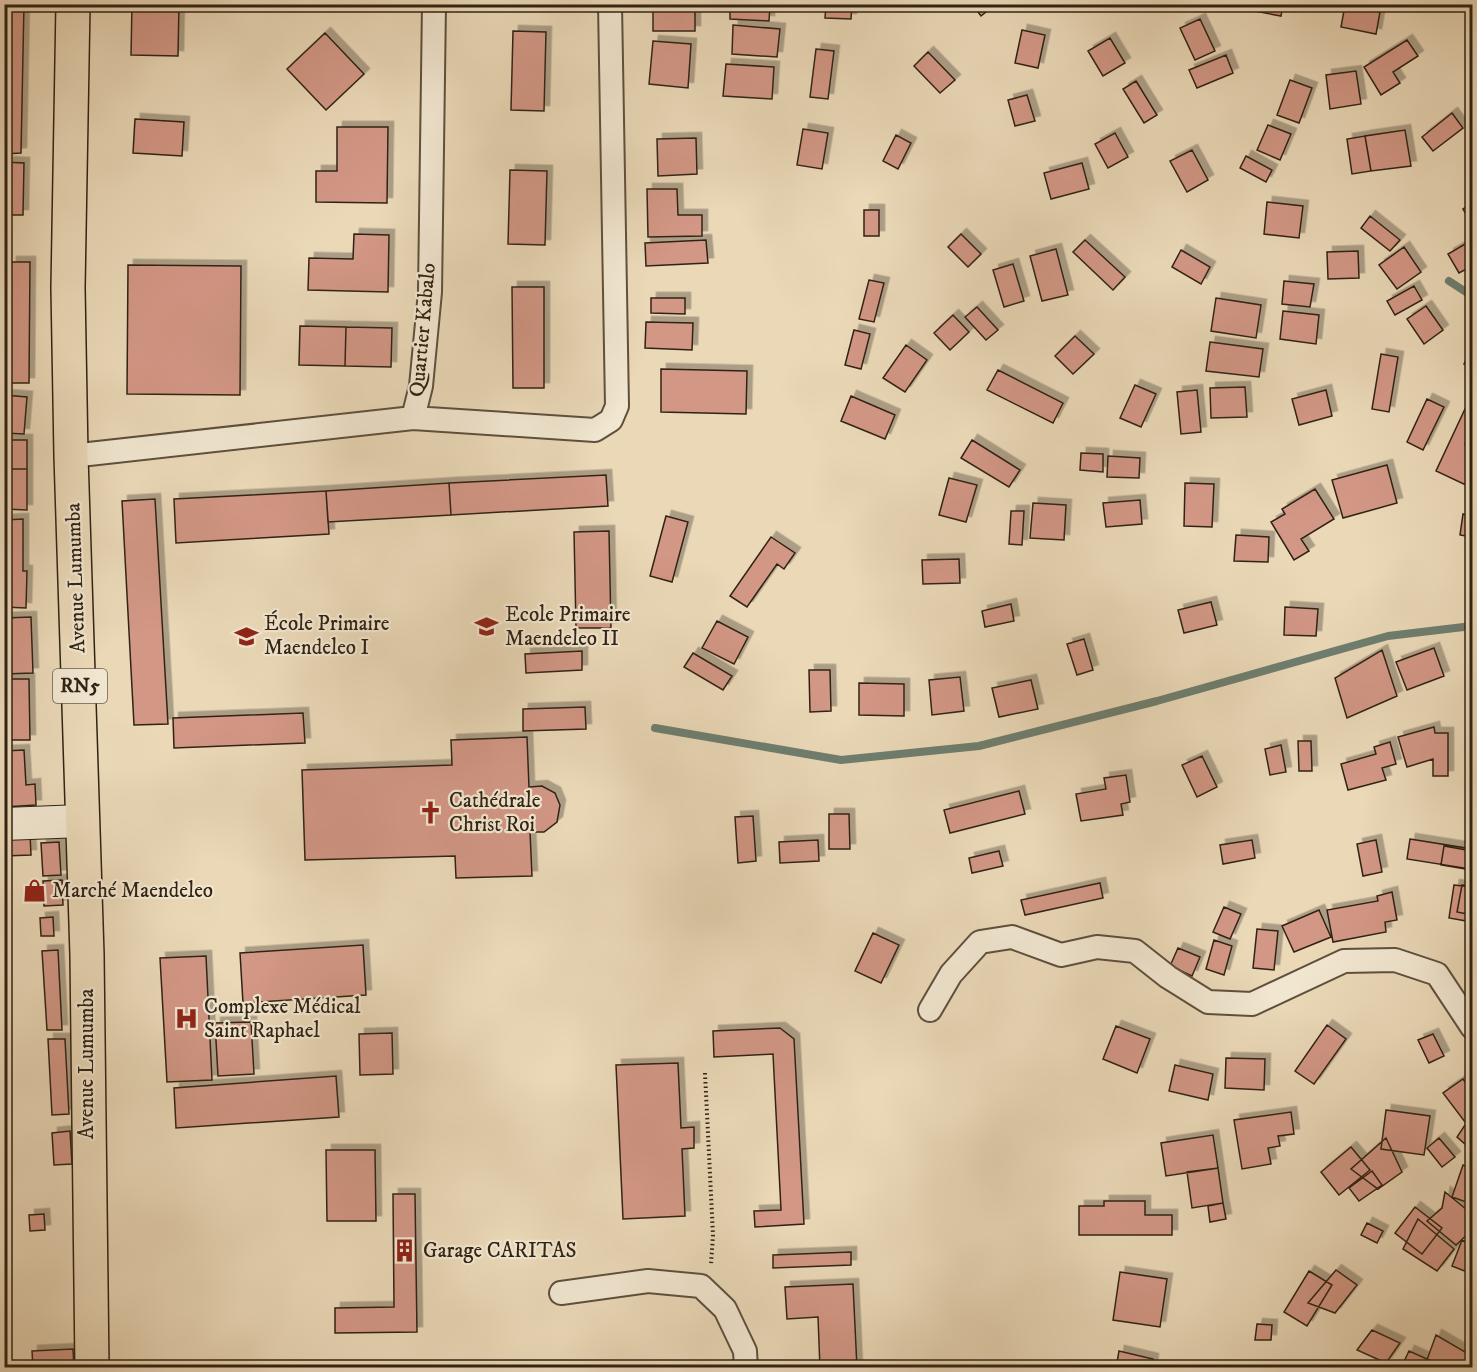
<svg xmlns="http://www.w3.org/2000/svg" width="1477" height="1372" font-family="'IM FELL DW Pica',serif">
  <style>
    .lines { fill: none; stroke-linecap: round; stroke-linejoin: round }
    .stream { stroke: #6e7e6f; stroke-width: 8 }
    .building { fill: #d29785; stroke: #302314; stroke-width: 1.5; filter: url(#shadow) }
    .street-casing { stroke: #5e503d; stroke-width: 26 }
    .secondary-casing { stroke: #302314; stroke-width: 34 }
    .highway-casing { stroke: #302314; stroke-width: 36 }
    .path { stroke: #302314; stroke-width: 4; stroke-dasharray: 1.5 3; stroke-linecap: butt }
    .street { stroke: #f1e6d0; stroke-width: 22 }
    .secondary { stroke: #f1e6d0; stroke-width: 32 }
    .highway { stroke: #ead8b7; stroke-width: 33 }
    .labels { text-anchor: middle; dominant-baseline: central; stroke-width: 4.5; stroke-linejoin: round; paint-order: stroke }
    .shield { fill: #f1e6d0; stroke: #6a5e4c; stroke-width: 1.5 }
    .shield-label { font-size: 20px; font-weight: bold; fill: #302314 }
    .street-label { font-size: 21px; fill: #302314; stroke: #f1e6d0 }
    .poi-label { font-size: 21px; fill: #302314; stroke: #f1e6d0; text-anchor: start }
  </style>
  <defs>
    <filter id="shadow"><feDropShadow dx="5.5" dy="-5.5" stdDeviation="0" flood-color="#0004"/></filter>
  </defs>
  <rect width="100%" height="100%" fill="#ead8b7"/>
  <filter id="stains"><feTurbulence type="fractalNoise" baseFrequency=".00333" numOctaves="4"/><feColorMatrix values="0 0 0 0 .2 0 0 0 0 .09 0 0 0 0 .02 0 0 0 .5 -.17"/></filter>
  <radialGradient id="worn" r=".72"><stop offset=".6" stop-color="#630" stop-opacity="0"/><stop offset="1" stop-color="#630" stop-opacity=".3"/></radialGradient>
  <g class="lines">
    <path class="stream" d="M1449 281 1472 296
      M655 728 841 760 979 746 1157 701 1388 636 1472 626"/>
  </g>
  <path class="building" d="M4 4H24L21 153 4 154Z
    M132 4H179L178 56 131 55Z
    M653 4H695V31H653Z
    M730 4 770 5 769 21 730 19Z
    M826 4H852L851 19 825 18Z
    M972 4H996L981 16Z
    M1255 4H1283L1281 16 1254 11Z
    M1345 5 1380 12 1376 34 1341 27Z
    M1200 19 1215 51 1195 60 1180 28Z
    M733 25 780 29 777 57 732 54Z
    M1022 30 1045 35 1038 68 1015 63Z
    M513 31 546 32 544 111 511 110Z
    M325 33 364 74 326 110 287 69Z
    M1110 38 1125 63 1103 76 1088 51Z
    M1407 40 1418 56 1393 72 1400 83 1381 95 1364 67Z
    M653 41 691 44 688 88 649 84Z
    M816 49 834 51 828 99 810 97Z
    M928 52 955 80 940 93 914 66Z
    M1226 55 1233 73 1197 88 1189 70Z
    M726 64 774 67 772 99 723 96Z
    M1356 71 1361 104 1330 109 1326 75Z
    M1290 80 1312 88 1299 123 1277 115Z
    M1136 81 1157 115 1144 123 1123 89Z
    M1027 95 1035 121 1015 126 1008 100Z
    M1452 113 1463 128 1433 151 1422 137Z
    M135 119 184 122 182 156 133 153Z
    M1268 125 1291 134 1280 160 1257 150Z
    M337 127H388L387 203 316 202V171H337Z
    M803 129 828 133 822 169 797 165Z
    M1405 130 1411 166 1371 171 1365 136Z
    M1115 133 1128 157 1108 168 1095 144Z
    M896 135 911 143 898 169 883 161Z
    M1365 136 1371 171 1352 174 1347 139Z
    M696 138 697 174 658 176 657 139Z
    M1192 150 1208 180 1187 192 1170 161Z
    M1246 156 1272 170 1266 182 1240 168Z
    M4 162 24 163 23 215H4Z
    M1082 163 1089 189 1051 199 1044 173Z
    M510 170 547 171 545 245 508 244Z
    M647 189H677L678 215H702V236L648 237Z
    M1267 202 1303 206 1299 238 1264 234Z
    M1472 203V225L1463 209Z
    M864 210H879V236H864Z
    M1370 216 1400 240 1390 251 1361 228Z
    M354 234 389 235 388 292 308 290 309 258 353 259Z
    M961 234 981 254 968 267 948 247Z
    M706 240 708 263 646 266 645 243Z
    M1085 240 1125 277 1113 290 1073 252Z
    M1472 240V266L1459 273 1448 254Z
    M1404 247 1421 272 1397 289 1379 265Z
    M1056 249 1068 295 1042 301 1030 256Z
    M1181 250 1210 267 1201 284 1172 267Z
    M1358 251 1359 278 1328 279 1327 252Z
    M11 262H30L29 383H9Z
    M1013 264 1024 301 1004 307 993 270Z
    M128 265 241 266 240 395 127 394Z
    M869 280 884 283 874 322 859 319Z
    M1284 281 1314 284 1310 307 1282 304Z
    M1414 286 1422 300 1395 315 1387 301Z
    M512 287H544V388H513Z
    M651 298H685V314L651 313Z
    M1216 298 1261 305 1256 338 1211 331Z
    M1426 306 1443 330 1424 344 1407 319Z
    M977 307 998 330 986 340 965 317Z
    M1283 311 1319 315 1316 344 1280 339Z
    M953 315 969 332 950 350 934 333Z
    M646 322 693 323 692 350 645 348Z
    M300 326 346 327 345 366 299 365Z
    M346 327 392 328 391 367 345 366Z
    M854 330 870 334 861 369 845 365Z
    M1075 336 1094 354 1073 374 1055 356Z
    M1210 342 1263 349 1259 377 1206 371Z
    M906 345 927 360 905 392 883 378Z
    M1472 345V367L1464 364Z
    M1381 354 1398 357 1389 412 1372 409Z
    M661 369 747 371 746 414 661 412Z
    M998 370 1063 403 1053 423 987 390Z
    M1135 385 1156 394 1141 427 1120 418Z
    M1245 387 1247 417 1211 418 1210 388Z
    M1197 390 1201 432 1181 434 1177 392Z
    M1326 390 1332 416 1299 425 1292 399Z
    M4 395 27 397 24 434 4 433Z
    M851 396 895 415 885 439 841 421Z
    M1427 399 1444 407 1423 450 1407 442Z
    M1465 409 1472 412V427L1465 444 1472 448 1470 469 1472 478 1468 486 1436 471Z
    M4 440H27V469H4Z
    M972 440 1020 470 1009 487 961 458Z
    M1081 453 1103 454V472L1080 470Z
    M1108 456 1140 458 1139 478 1107 477Z
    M1387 465 1397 503 1343 518 1332 480Z
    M4 469H27V510L4 509Z
    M606 475 608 506 451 515 449 483Z
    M949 478 977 485 966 522 939 515Z
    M449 483 451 515 328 522 326 491Z
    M1185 483 1214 484 1212 527 1184 526Z
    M1315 489 1334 519 1301 539 1309 551 1294 560 1271 522 1285 514 1282 509Z
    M326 491 329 534 176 543 174 499Z
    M155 499 168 724 134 725 122 501Z
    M1140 500 1142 524 1106 527 1103 503Z
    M1033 503 1066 505 1064 540 1030 538Z
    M1011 511H1024L1022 545 1009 544Z
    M1463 514 1472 516V537L1460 535Z
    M666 516 688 522 672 582 650 576Z
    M23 519V571H27L26 608 4 607V520Z
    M609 531 611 628H576L574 532Z
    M1236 535 1269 537 1268 562 1234 561Z
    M771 537 795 553 784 569 777 564 747 607 730 596Z
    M959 559 960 583 923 584 922 560Z
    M1211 602 1217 625 1184 633 1178 610Z
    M1011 604 1014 621 985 627 982 611Z
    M1285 607 1318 609 1316 636 1284 635Z
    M31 617 33 673 4 674V618Z
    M717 621 748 637 734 664 702 648Z
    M1084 639 1093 670 1077 675 1067 644Z
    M1434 648 1444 676 1407 690 1396 662Z
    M1382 650 1397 696 1347 718 1335 678Z
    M582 651V670L526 673 525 654Z
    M693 653 732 676 723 690 684 667Z
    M809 670H830L831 711 810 712Z
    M960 677 964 711 932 715 929 680Z
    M4 679H29L30 740H4Z
    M1031 680 1038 709 999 717 992 688Z
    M859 683 904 684V716L859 715Z
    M585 707 586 729 523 731V709Z
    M303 713 305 743 174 748 173 718Z
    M1434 727 1435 733H1448V776H1433V759L1407 767 1398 737Z
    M527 737 529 787 542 786 555 793 560 805 557 822 544 832H530L532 876 456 878 455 856 305 860 302 770 452 765 451 740Z
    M1298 741H1311L1312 771H1299Z
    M1390 742 1396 764 1382 768 1386 780 1348 790 1341 764 1376 754 1374 747Z
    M1281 745 1286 772 1270 775 1265 749Z
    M24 750 26 785 35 784 36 805 4 807V751Z
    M1202 756 1217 787 1197 797 1182 765Z
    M1126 775 1130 802 1121 804 1123 815 1081 821 1076 794 1106 789 1104 778Z
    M1019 791 1025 814 950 833 944 810Z
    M829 814H849L850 849H829Z
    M753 816 756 861 738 863 735 817Z
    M30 834 31 855 4 856V836Z
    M1410 839 1472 849 1470 869 1407 859Z
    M818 840 819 861 780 863 779 842Z
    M1252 840 1255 858 1223 864 1220 845Z
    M1376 840 1382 872 1363 876 1357 844Z
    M59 842 61 875 43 876 41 843Z
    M1444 846 1472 851V870L1441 865Z
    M999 851 1003 866 972 873 969 858Z
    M62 880 63 905 44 906 43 881Z
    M1100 883 1103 898 1025 915 1021 900Z
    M1454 885 1472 887V922L1449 918Z
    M1462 885 1472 886V915L1457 912Z
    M1392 892 1397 920 1385 922 1386 932 1333 942 1327 910 1378 901 1377 896Z
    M1224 907 1241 914 1230 939 1213 932Z
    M1319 910 1331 937 1294 952 1282 926Z
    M53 917 54 936H41L40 918Z
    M1257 929 1278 931 1274 970 1253 968Z
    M873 933 899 945 881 983 855 971Z
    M1214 940 1232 946 1224 975 1206 969Z
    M363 945 366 995 243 1003 240 953Z
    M1178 948 1200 957 1192 976 1170 966Z
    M58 950 62 1030H47L42 951Z
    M206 956 212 1080 167 1082 160 958Z
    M251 1022 254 1074 218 1076 215 1023Z
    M1327 1025 1346 1039 1314 1084 1295 1071Z
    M1116 1026 1150 1039 1137 1073 1103 1059Z
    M780 1028 794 1039 804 1224 755 1227 754 1211 781 1210 773 1054 714 1057 713 1031Z
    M392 1033 393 1074 360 1075 359 1034Z
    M1433 1034 1444 1056 1429 1063 1418 1040Z
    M48 1039H65L69 1114 52 1115Z
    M1226 1058 1265 1059 1264 1090 1225 1088Z
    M678 1063 681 1128 694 1127V1148L682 1149 685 1216 623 1219 616 1065Z
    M1175 1065 1213 1074 1208 1100 1169 1091Z
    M336 1076 339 1117 176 1128 174 1088Z
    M1463 1079 1472 1092V1117L1465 1122 1443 1093Z
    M1386 1110 1430 1116 1424 1155 1381 1149Z
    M1291 1112 1294 1134 1278 1136 1280 1146 1268 1148 1271 1164 1242 1169 1234 1120Z
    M1465 1125 1472 1133V1150L1457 1137Z
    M70 1131 72 1164 54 1165 52 1133Z
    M1213 1135 1218 1168 1166 1176 1161 1143Z
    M1386 1138 1402 1172 1378 1189 1351 1169Z
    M1439 1138 1455 1157 1442 1167 1427 1148Z
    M1351 1147 1370 1170 1339 1195 1321 1172Z
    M326 1150H375L376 1221H327Z
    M1463 1165 1472 1169V1204L1452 1197Z
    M1218 1168 1223 1203 1192 1208 1187 1172Z
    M1372 1171 1382 1185 1359 1201 1349 1188Z
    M1445 1192 1472 1214 1469 1233 1456 1245 1427 1221 1442 1208Z
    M393 1194H415L417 1332 335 1333V1308L394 1307Z
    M1104 1201H1145V1215H1172V1235H1079V1206H1104Z
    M1223 1203 1226 1219 1210 1222 1208 1206Z
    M1415 1207 1442 1228 1422 1254 1395 1233Z
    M44 1214 45 1230 30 1231 29 1215Z
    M1418 1219 1454 1249 1437 1271 1403 1249Z
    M1367 1223 1383 1231 1377 1243 1361 1235Z
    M1462 1240 1472 1244V1274L1452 1266Z
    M851 1252V1265L773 1268V1255Z
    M1336 1270 1357 1285 1335 1313 1308 1303Z
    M1309 1271 1332 1285 1307 1326 1284 1312Z
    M1120 1272 1167 1279 1160 1327 1113 1320Z
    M853 1284 857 1368H820L818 1317 787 1319 785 1287Z
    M1257 1324 1272 1325 1271 1340H1255Z
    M1372 1330 1400 1343 1386 1363 1357 1350Z
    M1436 1335 1472 1356 1469 1368H1424Z
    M73 1349 74 1368H33L32 1351Z
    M1119 1351 1153 1359 1152 1368H1116Z
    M1409 1351 1445 1367 1444 1368H1401Z"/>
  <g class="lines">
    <defs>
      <path id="street" d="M413 418 595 430 611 420 617 406 610 4
        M71 456 413 418 421 386 430 292 434 4
        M930 1010 951 974 980 942 1012 937 1061 955 1097 947 1135 951 1168 977 1208 1002 1252 1004 1344 961 1395 960 1437 974 1472 1027
        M561 1293 648 1281 701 1286 725 1309 745 1351 746 1368"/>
      <path id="secondary" d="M4 824 82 821"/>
      <path id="highway" d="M73 4 68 288 71 456 87 955 92 1368"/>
    </defs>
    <use href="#street" class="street-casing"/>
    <use href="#secondary" class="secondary-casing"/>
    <use href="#highway" class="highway-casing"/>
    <path class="path" d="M705 1073 713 1235 711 1264"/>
    <use href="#street" class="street"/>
    <use href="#secondary" class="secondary"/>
    <use href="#highway" class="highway"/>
  </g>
  <defs>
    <symbol id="school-bare" viewBox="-9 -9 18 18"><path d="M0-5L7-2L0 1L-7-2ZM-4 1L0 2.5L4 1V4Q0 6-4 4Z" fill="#8f2418" stroke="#f1e6d0" stroke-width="2.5" paint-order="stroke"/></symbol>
    <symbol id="church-bare" viewBox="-9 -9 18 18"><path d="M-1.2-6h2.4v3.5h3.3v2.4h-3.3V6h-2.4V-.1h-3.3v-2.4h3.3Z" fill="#8f2418" stroke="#f1e6d0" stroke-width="2.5" paint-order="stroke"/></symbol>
    <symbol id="shop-bare" viewBox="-9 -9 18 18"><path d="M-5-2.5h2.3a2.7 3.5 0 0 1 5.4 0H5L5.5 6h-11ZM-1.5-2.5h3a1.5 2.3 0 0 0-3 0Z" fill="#8f2418" stroke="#f1e6d0" stroke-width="2.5" paint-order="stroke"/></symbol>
    <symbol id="hospital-bare" viewBox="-9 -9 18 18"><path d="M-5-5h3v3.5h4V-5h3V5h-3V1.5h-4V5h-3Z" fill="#8f2418" stroke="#f1e6d0" stroke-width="2.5" paint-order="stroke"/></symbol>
    <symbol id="building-bare" viewBox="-9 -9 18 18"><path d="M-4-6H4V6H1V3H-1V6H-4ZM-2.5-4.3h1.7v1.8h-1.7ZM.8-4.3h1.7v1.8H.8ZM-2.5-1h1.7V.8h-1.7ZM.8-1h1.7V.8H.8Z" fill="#8f2418" stroke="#f1e6d0" stroke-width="2.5" paint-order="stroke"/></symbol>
  </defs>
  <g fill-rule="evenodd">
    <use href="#school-bare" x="470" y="610" width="33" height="33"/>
    <use href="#school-bare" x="230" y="620" width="33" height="33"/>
    <use href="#church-bare" x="414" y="796" width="33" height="33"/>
    <use href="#shop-bare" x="18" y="874" width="33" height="33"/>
    <use href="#hospital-bare" x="170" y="1002" width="33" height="33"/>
    <use href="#building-bare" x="388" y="1234" width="33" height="33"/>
  </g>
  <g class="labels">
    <rect class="shield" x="53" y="669" width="54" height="34" rx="4.5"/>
    <g class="shield-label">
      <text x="80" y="686">RN5</text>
    </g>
    <g class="street-label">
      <text transform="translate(423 330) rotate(-85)">Quartier Kabalo</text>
      <text transform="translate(76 578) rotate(-92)">Avenue Lumumba</text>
      <text transform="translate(87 1064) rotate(-90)">Avenue Lumumba</text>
    </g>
    <g class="poi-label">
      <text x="505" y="615">Ecole Primaire<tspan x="505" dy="24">Maendeleo II</tspan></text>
      <text x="264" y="624">École Primaire<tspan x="264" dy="24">Maendeleo I</tspan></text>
      <text x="449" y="801">Cathédrale<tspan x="449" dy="24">Christ Roi</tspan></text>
      <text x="52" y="891">Marché Maendeleo</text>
      <text x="204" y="1007">Complexe Médical<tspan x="204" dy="24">Saint Raphael</tspan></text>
      <text x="423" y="1251">Garage CARITAS</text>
    </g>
  </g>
  <rect width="1477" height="1372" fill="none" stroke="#ead8b7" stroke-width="24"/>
  <rect x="6" y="6" width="1465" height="1360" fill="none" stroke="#302314" stroke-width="3"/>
  <rect x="12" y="12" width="1453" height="1348" fill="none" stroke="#302314" stroke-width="1.5"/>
  <rect width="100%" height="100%" filter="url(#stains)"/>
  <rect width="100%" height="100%" fill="url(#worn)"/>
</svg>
